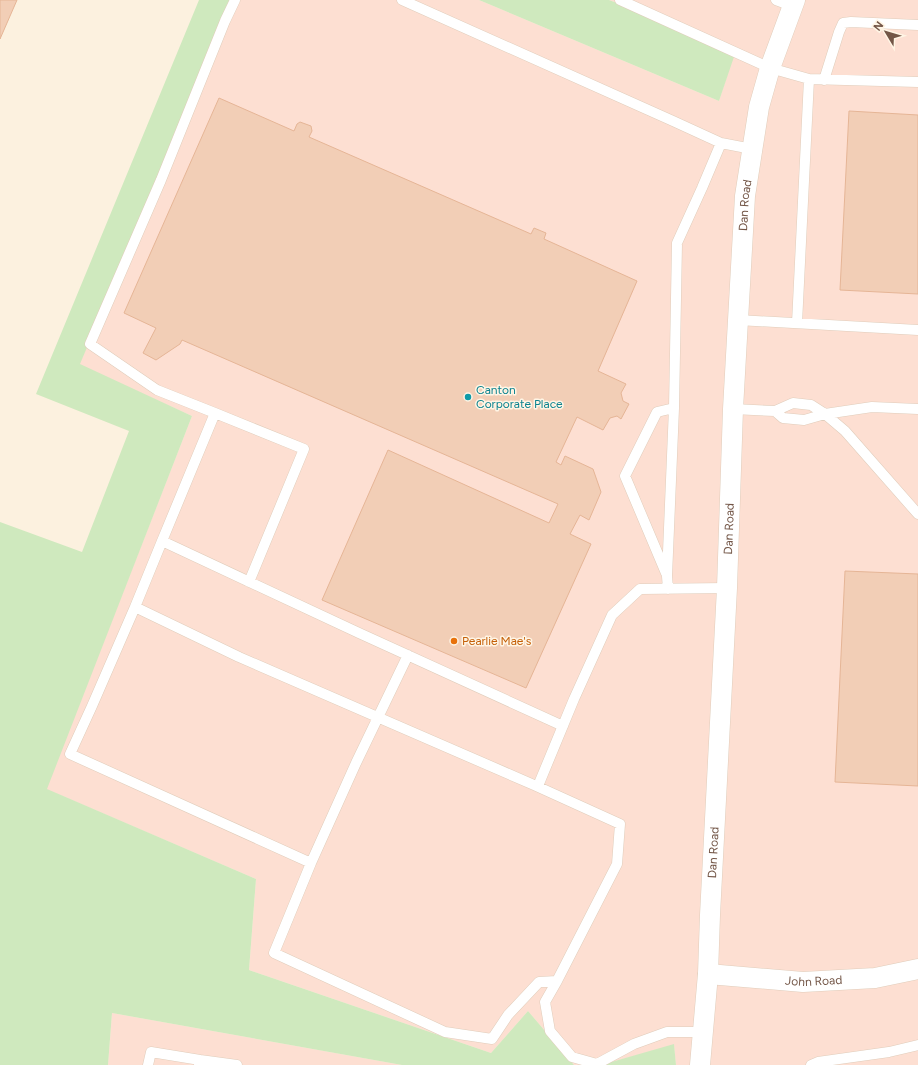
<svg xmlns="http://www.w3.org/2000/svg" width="918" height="1065" font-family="Figtree,sans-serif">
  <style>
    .commercial { fill: #fddfd2 }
    .green { fill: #cfe9be }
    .building { fill: #f2ceb6; stroke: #e5b596 }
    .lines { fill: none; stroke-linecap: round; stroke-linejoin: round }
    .service-casing { stroke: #e0cdbb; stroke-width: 11 }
    .minor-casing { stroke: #e0cdbb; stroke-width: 21 }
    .service { stroke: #fff; stroke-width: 10 }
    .minor { stroke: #fff; stroke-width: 20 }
    .culture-dot { fill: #0f9aa8; stroke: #fff5e5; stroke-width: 1.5 }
    .food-dot { fill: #e8710a; stroke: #fff5e5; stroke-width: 1.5 }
    .labels { text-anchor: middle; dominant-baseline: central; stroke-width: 3; stroke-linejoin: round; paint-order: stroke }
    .street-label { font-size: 12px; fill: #735647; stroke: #fff5e5 }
    .culture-label { font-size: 12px; fill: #0d838f; stroke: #fff5e5; text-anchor: start }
    .food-label { font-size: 12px; fill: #c56008; stroke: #fff5e5; text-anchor: start }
  </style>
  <rect width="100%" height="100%" fill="#fcf1df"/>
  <path class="commercial" d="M234 0H479L719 101 736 48 609 0H918V1065H676L674 1045 601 1065H574L528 1011 491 1053 249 970 256 879 46 789 192 416 79 365Z
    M112 1013 402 1065H108Z"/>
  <path class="green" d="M199 0H234L80 364 192 416 47 789 256 879 249 970 491 1053 528 1011 574 1065H402L112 1013 108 1065H0V522L82 552 129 431 36 394Z
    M479 0H609L737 48 719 101Z
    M674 1044 676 1065H601Z"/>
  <path class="building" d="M0 0H17L0 39Z
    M219 98 294 131 297 124 300 122 311 126 312 131 309 137 531 234 534 228 546 233 544 239 637 281 598 371 626 384 621 393 623 401 629 404 621 419 617 416 610 418 603 430 577 417 556 462 561 465 565 456 593 469 601 492 589 520 580 515 570 534 591 544 526 688 322 600 388 450 549 523 558 504 182 340 180 344 156 360 143 353 156 328 124 313Z
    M849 111 918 115V294L840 290Z
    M845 571 918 574V786L835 782Z"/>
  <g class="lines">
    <defs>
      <path id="service" d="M402 0 673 121 721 143
        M620 0 770 68 809 79 918 82
        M776 0 792 6
        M824 80 839 32 843 23 851 22 918 25
        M738 320 918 330
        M797 323 809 79
        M733 409 775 411 793 403 811 405 825 414
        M918 409 872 407 825 414 845 431 918 514
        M775 411 783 418 804 420 825 414
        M215 413 157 390 90 344 161 180 225 21 235 0
        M162 541 215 413 304 449 249 582
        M666 573 625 476 657 412 674 408
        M668 589 667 576 674 408 677 243 702 188 721 143 752 149
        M135 607 162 541 359 633 563 726
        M538 786 574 699 612 615 640 589 727 588
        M311 863 356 763 408 655
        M557 981 539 982 508 1015 492 1039 445 1032 274 953 311 863 70 754 92 706 135 607 239 657 534 785 620 824 617 864 558 979 557 981 545 1002 550 1031 572 1057 597 1064 634 1044 667 1032H703
        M148 1065 151 1052 200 1060
        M199 1065 200 1060 237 1065
        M811 1065 818 1062 889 1052 918 1045"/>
      <g id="minor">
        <path id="s1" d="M708 974 803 982 875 978 918 969"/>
        <path id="s2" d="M700 1065 708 974 710 915 727 588 733 409 745 196 759 107 770 68 795 0"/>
      </g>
    </defs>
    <use href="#service" class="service-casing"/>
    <use href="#minor" class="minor-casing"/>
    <use href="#service" class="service"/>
    <use href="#minor" class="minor"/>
  </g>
  <circle class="culture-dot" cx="468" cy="397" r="4"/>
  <circle class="food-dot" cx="454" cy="641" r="4"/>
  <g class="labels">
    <g class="street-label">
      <text stroke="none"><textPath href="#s2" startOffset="861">Dan Road</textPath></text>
      <text stroke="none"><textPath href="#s2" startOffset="537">Dan Road</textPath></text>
      <text stroke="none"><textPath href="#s2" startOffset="213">Dan Road</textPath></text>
      <text stroke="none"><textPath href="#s1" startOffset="106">John Road</textPath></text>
    </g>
    <g class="culture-label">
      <text x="476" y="390">Canton<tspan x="476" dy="14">Corporate Place</tspan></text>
    </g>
    <g class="food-label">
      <text x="462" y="641">Pearlie Mae's</text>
    </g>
  </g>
  <g transform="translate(886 32) rotate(308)" stroke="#fff5e5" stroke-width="3" paint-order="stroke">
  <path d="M0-3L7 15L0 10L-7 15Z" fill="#735647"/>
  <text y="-6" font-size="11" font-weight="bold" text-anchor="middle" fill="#735647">N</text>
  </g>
</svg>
